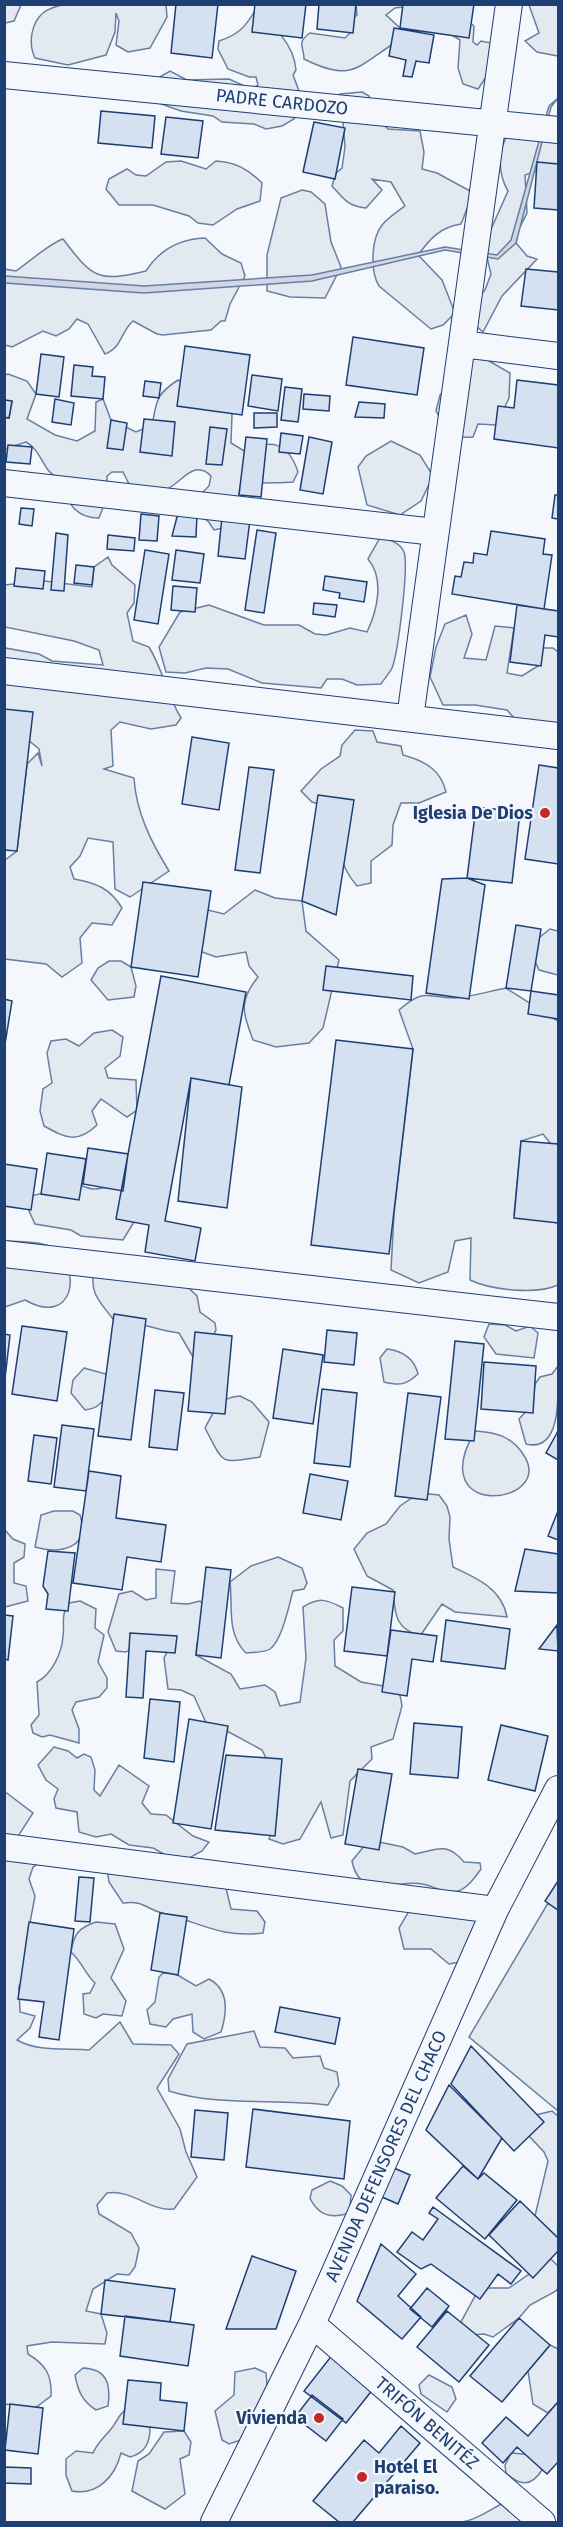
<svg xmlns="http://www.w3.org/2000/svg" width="563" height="2527" font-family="'Fira Sans',sans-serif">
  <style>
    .green { fill: #e3e9f0; stroke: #687fa3; stroke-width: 1.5 }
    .water { fill: #cfd7e4; stroke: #687fa3; stroke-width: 1.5 }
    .building { fill: #d5e0f0; stroke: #1d3f73; stroke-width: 1.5 }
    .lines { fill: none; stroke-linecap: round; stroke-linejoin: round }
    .minor-casing { stroke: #1d3f73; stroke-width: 28 }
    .minor { stroke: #f4f7fb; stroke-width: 26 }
    .poi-dot { fill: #c62828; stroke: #f4f7fb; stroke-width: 2 }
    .labels { text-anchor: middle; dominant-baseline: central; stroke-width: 4.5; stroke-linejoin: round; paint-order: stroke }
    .street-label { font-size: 18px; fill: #1d3f73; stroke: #f4f7fb }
    .poi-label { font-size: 18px; font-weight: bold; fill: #1d3f73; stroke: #f4f7fb; text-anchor: end }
  </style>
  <rect width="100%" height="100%" fill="#f4f7fb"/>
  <path class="green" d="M4 5H21L14 21 5 23Z
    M61 5H166L167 17 150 48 128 52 116 45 119 21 116 13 115 32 106 55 68 65 35 58C28 44 31 23 43 13 47 9 55 7 61 5Z
    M356 5H418L395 8 386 15 400 28 396 42C357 67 352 83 304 59 304 46 296 43 310 33L345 38 351 32 352 19 357 15Z
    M529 5H558V56L537 52 525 41 539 33Z
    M254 12C274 24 294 45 296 70L293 75 302 99V107L294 119 282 126 266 129 254 124 222 122 213 116 181 111 153 101V81L170 71 187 80 229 79 251 89 258 85 256 77H249L228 69 218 49 219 41C237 35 245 28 254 12Z
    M467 20 474 26 473 42 477 45 481 41 491 43 492 68 478 89 463 84 458 68 460 40 447 32Z
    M362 92 369 96 377 118 388 129 420 131 424 152 422 169 437 173 470 191V201L461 224C440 227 430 239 418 255L442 280 455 313 443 325 431 329 379 286C370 271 371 239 382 225 388 218 398 211 405 206L391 182 372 179 382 190 366 208C347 206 344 199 332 186L336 173 342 168 345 147 343 122 336 100 340 94Z
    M558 119V173L537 171 525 175 527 213 518 231 516 243 527 256 537 259 502 296 483 332 474 324 467 308 485 290 491 274 484 245 508 191C498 174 497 150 509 133Z
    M181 161 206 169 216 161C235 162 248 169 262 183L260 201 237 209 213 225 198 223 189 216 153 205H119L106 189 109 179 127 169 136 175 146 176 166 162Z
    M302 190 311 192 325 204 331 242 341 267 325 298 290 297 267 291V255L281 198Z
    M205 238 222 254 241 263 245 276 230 304 225 321H221L211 330 163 335 157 334 133 321C121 331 122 348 105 354L88 324 77 319 69 329 56 336 43 331 12 347 5 345 4 269 16 271C29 262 50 243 63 239 92 277 97 283 146 271 160 249 179 239 205 238Z
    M484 358 510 373 509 398 496 425 478 424 473 437C447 439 448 432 436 411L440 395 470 359Z
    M8 374 27 381 36 394 27 419 55 435 77 441 95 431 96 402 103 399 111 420 136 432 152 425C157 401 155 395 178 380L232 414 231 443 244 451C270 439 288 441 298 472L293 482C275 484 256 481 240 487L238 503 228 527 214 530 208 521 197 514 196 499 209 486 211 476C193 457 180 486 163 491 154 493 143 493 134 494L123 472H112L107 476V497L99 518C73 518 68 500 58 480 56 476 51 474 48 470 40 459 38 449 26 442L5 449 4 418H9L12 402 5 400V375Z
    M391 441 420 455 433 476 421 501 400 515 367 505 358 467 366 456Z
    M381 536C389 540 401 543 404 552 409 566 398 653 392 668 389 674 384 679 381 684L357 685 342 679H327L321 688 262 683 228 669 206 668 185 673 166 672 159 647 180 612 209 605 264 625H299L315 634 326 635 350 628 367 632C377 611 385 579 368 559Z
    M108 557 112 565 135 585 134 603 127 613 133 641 149 647C163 670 167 695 181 718L176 725 151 729 120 722 111 730 113 766 104 769 134 778C136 812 151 842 169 871L130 897 115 889 113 842 88 838 80 856 70 867 74 879C96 883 110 888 122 908L112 925 92 923 80 938 82 963 62 977 46 964 5 959V860L17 851 27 764 38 753 42 766 39 749 5 721V648L39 654 52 661 103 665 99 650 74 641 5 627V585L44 581 92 587 94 567Z
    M466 615 472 634 464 658 486 660 495 626 514 628 507 673 522 676 541 664 542 648H553L558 652V723L516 720 507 710 475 705H443L430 677 436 647 445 624Z
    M355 730 373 731 377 742 401 746 403 755C425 761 441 770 446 792L419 803H401L393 825 392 845 371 861V883L357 886C337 863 335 836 331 807L312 802 301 791 321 769 340 756 342 745Z
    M255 890 275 898 302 901 306 931 339 960 323 1028 309 1043 276 1047 253 1040C243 1012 238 1002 258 977L249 966 246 952 216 957 191 948 193 924 208 910 224 914Z
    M550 929 558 931V975L539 970 533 957 535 941Z
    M109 961H121L131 967 136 986 134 997 108 1000 91 980 98 968Z
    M506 988 558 1021V1153L543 1134 521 1141 514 1215 558 1223V1285C536 1295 491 1290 470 1280L471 1238 455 1241 448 1272 419 1283 391 1270 394 1214 413 1049 399 1010C426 987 426 998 455 998 471 997 490 991 506 988Z
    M112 1030 123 1037 120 1056 105 1068 108 1078 136 1080 137 1110 127 1117 101 1099 92 1111 97 1125C77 1144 66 1138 44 1126L40 1111 43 1089 52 1083 47 1053 51 1041 66 1039 79 1046 94 1033Z
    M78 1184C99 1194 99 1186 118 1186L137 1217 123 1240 81 1236 71 1230 35 1224 29 1211 27 1197Z
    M9 1241C21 1242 41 1241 51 1247 84 1268 74 1328 25 1300L5 1307V1244Z
    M94 1272 181 1281 197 1296 200 1312 215 1323 216 1330 203 1353 193 1357 179 1333C156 1330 136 1321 113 1319 101 1303 89 1293 94 1272Z
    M489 1324 505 1325 516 1331 530 1326 538 1333 534 1358 496 1354 484 1337Z
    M387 1349C403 1351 414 1358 418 1374 406 1385 400 1386 384 1382L380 1358Z
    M558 1366C558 1391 563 1453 526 1444L519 1419 533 1404 535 1384 540 1377 552 1374Z
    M84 1368 106 1374C110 1392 105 1408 85 1410L71 1393 73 1380Z
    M240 1396 252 1402 269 1422 260 1457C219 1463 225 1466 205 1428 214 1411 219 1397 240 1396Z
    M475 1431C495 1432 511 1436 523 1454 558 1505 422 1522 475 1431Z
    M419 1493 439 1495 447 1506 450 1517 449 1539 453 1567C477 1578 502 1589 507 1617L455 1612 442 1604 420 1636C395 1628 395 1615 393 1590L367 1576 354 1549 367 1533 386 1524 400 1506Z
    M54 1511H73L80 1515C91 1549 60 1554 35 1547L41 1515Z
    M4 1529 13 1539 25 1544 24 1557 14 1563V1583L26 1586 28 1601 5 1607Z
    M278 1557 302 1568 307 1583 304 1589 293 1591C289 1605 282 1641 270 1649 264 1653 253 1652 246 1653 226 1633 233 1607 230 1582L251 1566Z
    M156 1569 175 1571 171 1603 188 1604 200 1601 209 1610 208 1637 197 1643 196 1655 231 1674 240 1689 265 1685 275 1692 280 1706 300 1702 306 1658 303 1607C319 1597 326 1599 343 1608V1631L334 1640 335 1666 361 1682 383 1686 400 1695 402 1706 393 1739 371 1747 372 1759 350 1781 343 1835 331 1838 321 1802 300 1839 283 1844 269 1839 277 1815 268 1762 262 1750 227 1731 207 1725 194 1696 181 1690 168 1689 164 1658 173 1641 136 1645 126 1652 116 1651 108 1632 119 1594 132 1591 146 1600 156 1598Z
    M80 1601 96 1609 95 1628 104 1635 98 1662 107 1678V1688L99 1697 76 1702 72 1710 79 1729V1743L50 1735 42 1737 33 1733 31 1725 39 1715 37 1682C52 1674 62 1653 63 1636 65 1620 60 1618 69 1603Z
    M54 1747 68 1751 77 1758 84 1754 91 1757 95 1770 94 1790 100 1796 119 1765 149 1786 142 1803 151 1814 166 1815 193 1836 209 1842 202 1851 180 1863 153 1848 129 1845 111 1834 96 1837 79 1832 77 1812 56 1808 54 1799 58 1789 46 1780 38 1765Z
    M4 1791 33 1813 17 1838 4 1844Z
    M369 1840 403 1847 415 1854C438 1850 446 1841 464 1862L480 1863 481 1869C475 1877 468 1888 458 1891 445 1894 434 1886 422 1884 398 1879 360 1902 352 1861Z
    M4 1850 47 1858 33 1867 29 1879 35 1896 28 1933 27 1976 19 1986 20 2012 35 2016 30 2028 17 2040C38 2052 65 2048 89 2050L120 2022 133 2044 171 2045 179 2054 157 2088 180 2129 186 2152 197 2177 174 2209C151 2212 132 2189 107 2193L97 2205 99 2214 131 2233 139 2248 135 2267 129 2275 117 2274 93 2289 86 2311 101 2314 107 2333 105 2344 52 2342 27 2346 28 2354C46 2365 52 2375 51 2396L35 2408 5 2404Z
    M107 1870 226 1888 231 1909 257 1911 265 1922 263 1933C219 1938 202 1923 162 1913 146 1909 143 1900 123 1903L109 1882Z
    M548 1903 558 1910V2111L469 2037Z
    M413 1904 483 1917 465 1961 449 1964 431 1949H404L399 1928Z
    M96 1922 115 1924 124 1949 111 1978 126 2001 122 2016 103 2014 96 2018 84 2014 83 1994 90 1993 95 1983C85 1974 82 1962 71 1952 74 1934 78 1928 96 1922Z
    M163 1973 176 1974 196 1986 209 1979C230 1990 227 2013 221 2032L204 2039 193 2032 192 2014 173 2019 166 2027 150 2024 147 2010 155 2002 159 1977Z
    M254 2031 260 2047 285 2048 293 2058 320 2056 324 2068 337 2072 339 2085 328 2105C274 2098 220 2107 169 2091L168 2079 187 2044Z
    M552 2111 558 2116V2238L535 2216 548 2161 544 2152 529 2136 536 2115Z
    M330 2181 342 2186 351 2195 350 2207 346 2214C329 2219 317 2213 310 2198L312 2190Z
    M551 2259 558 2266V2288L556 2291 530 2305 519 2318 493 2337 484 2334 471 2335 461 2322 475 2296 488 2288H509Z
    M550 2345 558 2349V2402L548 2413 533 2404 528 2371Z
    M83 2368C107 2369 111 2384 108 2406L96 2410C82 2401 78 2391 75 2375Z
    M255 2368 266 2373C268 2390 269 2402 252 2412L247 2438 229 2444 222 2440 215 2411 234 2395 235 2372Z
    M429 2375 452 2387 456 2399 447 2412 421 2394 419 2385Z
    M130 2407 150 2428C150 2443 145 2453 130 2457L121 2453C115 2477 97 2496 72 2491L66 2475V2459L76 2451 93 2453C98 2442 104 2438 111 2429 119 2419 118 2414 130 2407Z
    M184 2431 191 2442 189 2455 180 2459 185 2494 165 2509 132 2491 138 2461 149 2454 164 2432Z
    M511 2453C528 2454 535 2453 542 2470 531 2487 520 2486 506 2473L505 2465Z
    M508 2501 544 2522H462C478 2520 493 2507 508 2501Z"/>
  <path class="water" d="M558 98 551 107 516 243 498 259 445 250 312 281 144 293 5 283V276L144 286 312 275 445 247 497 255 511 240 549 106Z"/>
  <path class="building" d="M176 4H218L212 58 171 53Z
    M255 4H306L302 38 252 32Z
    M319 4H356L353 33 317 29Z
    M403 4H474L469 38 400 28Z
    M394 28 434 35 429 63 416 61 412 77 403 76 406 60 389 56Z
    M101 111 155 116 152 148 98 143Z
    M166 117 203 121 198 158 161 154Z
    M314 122 345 128 335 179 303 172Z
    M537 162 558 164V210L534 208Z
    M526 269 558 272V310L521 306Z
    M353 337 424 348 417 395 346 385Z
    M185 346 250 355 242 415 177 406Z
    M41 354 64 357 59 397 36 394Z
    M74 365 93 367 92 376 105 377 103 399 71 396Z
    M252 375 282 379 278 411 248 406Z
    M517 380 558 385V448L494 439 498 406 514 408Z
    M145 381 161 383 159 398 143 396Z
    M285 387 302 389 298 422 281 420Z
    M304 394 330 396 329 411 303 409Z
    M55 399 74 403 71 425 52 422Z
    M4 400 12 401 9 418 4 417Z
    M359 402 385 404 384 418 355 417Z
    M254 413H277V427L254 428Z
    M144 419 175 422 172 456 140 452Z
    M111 420 127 423 123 450 107 448Z
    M210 427 227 429 222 465 206 464Z
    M281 433 303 436 300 454 279 452Z
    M246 437 267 439 261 497 239 495Z
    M309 437 332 442 323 494 300 490Z
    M8 445 32 447 30 464 6 462Z
    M555 495H558V519L552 518Z
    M21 508 34 509 32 526 19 524Z
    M178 513 197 514 196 537 172 536Z
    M141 514 159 516 157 541 139 540Z
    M222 517 250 520 245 559 218 556Z
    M257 530 276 533 264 613 245 610Z
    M491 531 545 539 543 554 552 555 544 609 452 594 455 576 461 577 464 562 473 563 474 553 487 555Z
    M56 533 68 535 64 591 51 590Z
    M108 535 135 538 134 551 107 549Z
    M145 550 169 554 158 624 134 620Z
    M176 550 204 554 200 583 172 580Z
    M76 565 94 567 92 585 74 583Z
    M16 568 45 571 43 589 14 586Z
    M325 576 367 582 364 602 339 598 340 593 323 590Z
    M173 586 197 588 195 612 171 610Z
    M314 603 337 605 335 617 313 614Z
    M517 605 558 611V637L545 635 541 666 510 662Z
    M4 709 33 712 17 851 4 850Z
    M192 737 229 743 219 810 182 804Z
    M539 765 558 768V864L525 859Z
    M249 767 274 770 260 873 235 870Z
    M318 795 354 800 336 915 302 901Z
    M476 807 520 812 512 883 467 878Z
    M467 878 485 885 469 999 426 993 442 879Z
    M143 882 211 891 198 977 131 967Z
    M516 925 541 929 531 991 506 988Z
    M326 966 413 976 411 1000 323 990Z
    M161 976 246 992 229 1085 191 1078 165 1221 201 1228 195 1261 145 1252 149 1225 116 1219Z
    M531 991 558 995V1019L528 1014Z
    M4 999 12 1001 5 1044H4Z
    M336 1040 413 1049 389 1254 311 1245Z
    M191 1078 242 1087 227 1208 178 1201Z
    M521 1141 558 1144V1223L514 1218Z
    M88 1148 128 1154 123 1191 83 1184Z
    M47 1153 86 1159 79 1200 41 1194Z
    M4 1164 37 1169 31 1210 4 1206Z
    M114 1314 146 1319 131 1440 98 1436Z
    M22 1326 67 1332 57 1401 12 1394Z
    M327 1330 357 1333 354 1365 324 1362Z
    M195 1332 232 1336 225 1414 188 1411Z
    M4 1334 10 1335 4 1387Z
    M455 1341 484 1344 474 1441 445 1439Z
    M283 1349 323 1355 313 1424 273 1418Z
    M484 1362 536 1366 533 1413 481 1409Z
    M322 1389 357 1393 350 1467 314 1463Z
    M155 1390 184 1393 177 1450 149 1447Z
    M408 1393 441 1397 427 1500 395 1496Z
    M62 1425 94 1429 86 1491 54 1487Z
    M558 1431V1460L546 1453Z
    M34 1435 57 1438 51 1484 28 1481Z
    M89 1471 121 1476 116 1518 166 1525 161 1562 127 1557 122 1590 73 1583Z
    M310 1474 348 1481 341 1520 303 1513Z
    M558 1511V1540L548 1536Z
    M525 1549 558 1554V1593L515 1591Z
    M48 1551 75 1553 68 1611 46 1609 48 1594 43 1586Z
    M206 1567 231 1570 221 1658 196 1655Z
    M352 1587 395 1592 387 1656 344 1651Z
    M4 1615 13 1616 8 1660 4 1659Z
    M446 1620 510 1629 505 1669 441 1661Z
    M557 1625 558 1651 539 1649Z
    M391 1630 437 1636 433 1662 412 1659 407 1696 382 1692Z
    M130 1633 177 1636 175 1653 146 1651 143 1698 126 1697Z
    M150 1699 180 1702 174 1762 144 1758Z
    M189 1719 228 1726 211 1829 173 1823Z
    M414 1723 462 1727 458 1778 410 1774Z
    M501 1725 548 1736 535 1791 488 1780Z
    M226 1755 282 1759 275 1836 215 1830Z
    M358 1769 392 1774 379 1850 345 1844Z
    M79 1877 94 1878 90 1922 75 1921Z
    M558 1881V1910L545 1901Z
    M160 1913 187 1917 178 1975 151 1970Z
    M29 1922 74 1929 59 2040 39 2037 44 2002 18 1999Z
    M280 2007 340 2018 335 2044 275 2032Z
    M471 2046 544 2122 514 2151 451 2084Z
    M449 2085 502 2138 478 2179 426 2130Z
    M253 2109 350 2121 344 2179 246 2167Z
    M195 2110 228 2113 224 2160 191 2157Z
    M463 2166 478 2179 484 2173 517 2200 485 2239 436 2198Z
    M394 2168 410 2175 398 2204 382 2197Z
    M520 2201 558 2238V2251L533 2278 489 2235Z
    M433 2207 521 2271 511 2284 498 2274 480 2299 431 2264 421 2269 397 2252 412 2232 423 2240 438 2219 429 2213Z
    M381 2244 416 2274 398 2296 421 2317 402 2339 357 2301Z
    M252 2256 296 2271 276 2329H226Z
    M105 2280 175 2289 170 2322 101 2314Z
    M427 2288 449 2306 432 2327 410 2309Z
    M447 2311 489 2345 459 2382 417 2347Z
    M125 2316 194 2325 188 2366 120 2356Z
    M519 2318 550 2345 502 2402 470 2376Z
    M333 2354 374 2388 346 2423 304 2391Z
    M128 2380 161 2383 160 2400 187 2403 184 2431 123 2424Z
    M312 2395 343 2419 326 2441 295 2417Z
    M558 2402V2462L547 2474 517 2447 503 2463 482 2443 506 2417 528 2436Z
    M10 2404 43 2408 38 2454 5 2450Z
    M401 2426 420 2443 353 2522H339L313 2501 364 2440 379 2453Z
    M4 2467 31 2468V2484L4 2483Z"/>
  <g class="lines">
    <defs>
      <path id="minor" d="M4 75 558 130
        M462 344 558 356
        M4 483 435 532
        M4 671 558 736
        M410 718 509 4
        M4 1254 558 1317
        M4 1847 495 1910
        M312 2324 542 2522
        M214 2522 312 2324 495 1910 558 1789"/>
    </defs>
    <use href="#minor" class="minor-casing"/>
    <use href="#minor" class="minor"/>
  </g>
  <g class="poi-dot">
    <circle cx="545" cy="813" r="6"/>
    <circle cx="319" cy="2418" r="6"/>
    <circle cx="362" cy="2477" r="6"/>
  </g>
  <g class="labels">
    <g class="street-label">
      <text transform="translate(282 102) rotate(6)">PADRE CARDOZO</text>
      <text transform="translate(386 2156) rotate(-66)">AVENIDA DEFENSORES DEL CHACO</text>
      <text transform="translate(427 2423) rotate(41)">TRIFÓN BENITÉZ</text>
    </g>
    <g class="poi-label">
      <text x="533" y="813">Iglesia De Dios</text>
      <text x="307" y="2418">Vivienda</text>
      <text x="374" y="2467" text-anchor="start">Hotel El<tspan x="374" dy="21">paraiso.</tspan></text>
    </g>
  </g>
  <rect width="563" height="2527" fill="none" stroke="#1d3f73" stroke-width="12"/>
</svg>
